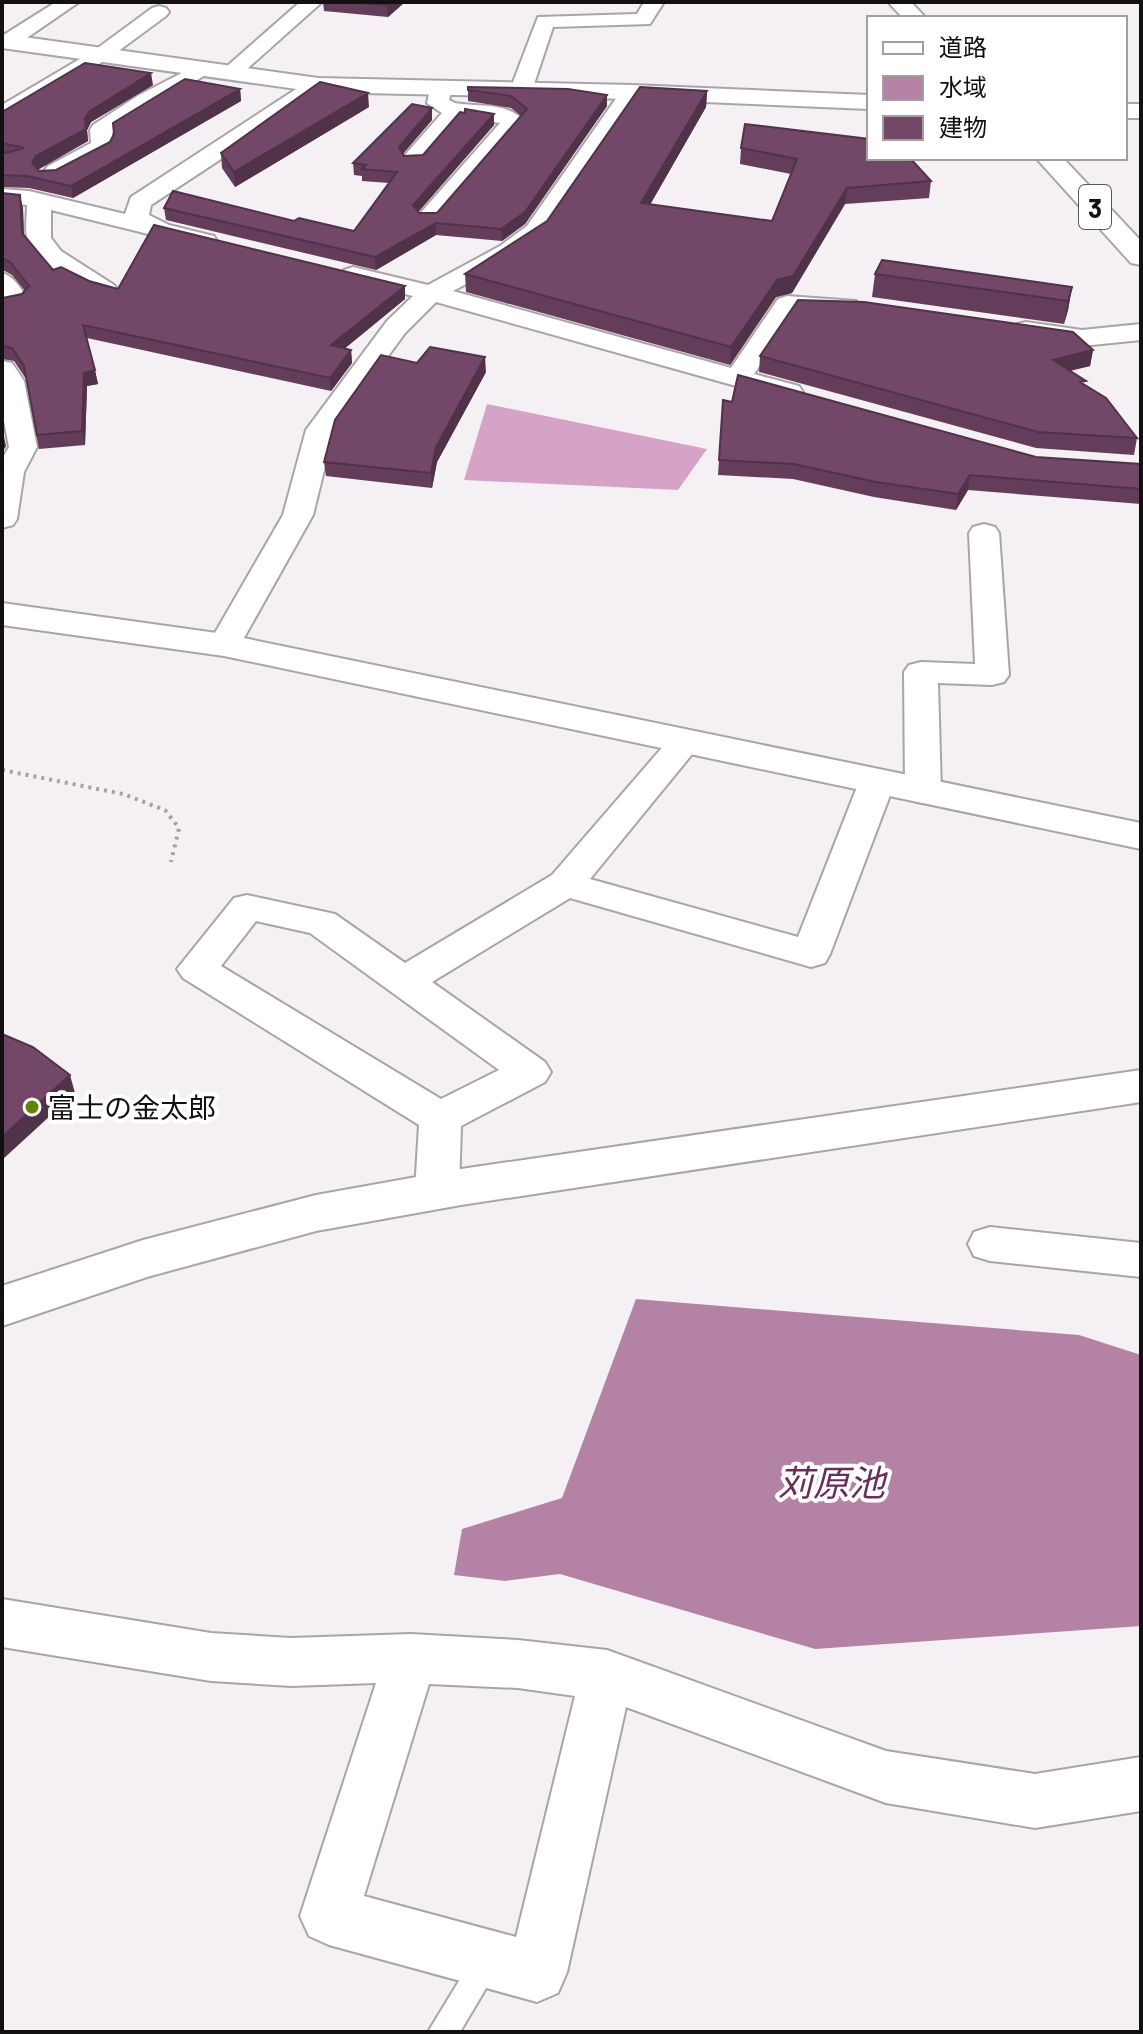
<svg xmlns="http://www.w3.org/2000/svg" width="1143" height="2034" font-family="Barlow,'Noto Sans JP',sans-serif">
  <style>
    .forest { fill: #d6a3c8 }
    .water { fill: #b382a5 }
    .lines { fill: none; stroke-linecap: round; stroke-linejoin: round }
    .service-casing { stroke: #aaa4a8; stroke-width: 4 }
    .minor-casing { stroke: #aaa4a8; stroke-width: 4 }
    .tertiary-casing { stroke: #aaa4a8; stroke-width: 4 }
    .trunk-casing { stroke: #aaa4a8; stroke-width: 4 }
    .path { stroke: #a5a1a3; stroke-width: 4; stroke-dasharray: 3 5; stroke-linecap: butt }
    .service { fill: #fff; fill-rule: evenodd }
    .minor { fill: #fff; fill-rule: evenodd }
    .tertiary { fill: #fff; fill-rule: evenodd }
    .trunk { fill: #fff; fill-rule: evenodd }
    .wall { fill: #633d59 }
    .shaded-wall { fill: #503249 }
    .building { fill: #734768; stroke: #503249; stroke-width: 2 }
    .poi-dot { fill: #5f8404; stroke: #fff; stroke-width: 3 }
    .labels { text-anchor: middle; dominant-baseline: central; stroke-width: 8; stroke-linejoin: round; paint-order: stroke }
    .shield { fill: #fff; stroke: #595858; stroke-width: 2 }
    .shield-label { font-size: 26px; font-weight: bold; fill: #121011 }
    .poi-label { font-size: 28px; fill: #121011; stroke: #fff; text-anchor: start }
    .near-water-label { font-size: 36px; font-style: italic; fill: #692c5b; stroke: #fff }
  </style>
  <rect width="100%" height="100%" fill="#f5f0f3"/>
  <path class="forest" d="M487 404 707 449 678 490 464 480Z"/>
  <path class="water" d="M636 1299 1079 1335 1141 1355V1626L815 1649 560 1574 505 1581 454 1575 462 1529 562 1498Z"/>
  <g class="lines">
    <defs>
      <path id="service" d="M486 1948 496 1953 501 1963 460 2032H428L476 1953Z"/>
      <path id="minor" d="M56 2H79L15 46 2 48V36Z
        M300 2H322L239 76H225L221 72 225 68Z
        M644 2H664L650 24 553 27 532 90 521 96 510 90 538 17 637 14Z
        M159 6 166 8 169 12 166 16 109 58 2 121V105L95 50 152 8Z
        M203 62 210 64 214 68 210 72 112 133 113 146 110 151 64 176H48L44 171 48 166 91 143 90 130 93 125 139 95Z
        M318 79 329 85 326 90 151 205 149 215 169 225 214 236 217 241 214 246 205 248 51 210V238L61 251 114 285 118 290 114 295C93 301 32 259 27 237 25 228 27 215 27 205L2 203V189L29 191 125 214 131 197 310 80Z
        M441 83 452 89 449 100 455 103C477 107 509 102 524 121L438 222H420L417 217 500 123 462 117 421 165H405L402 160 405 155 442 113 427 103 430 89Z
        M632 86 643 92 545 236 518 256 453 291 731 368 778 299 787 296 856 301 860 306 856 311 795 312 754 374 799 386 803 392 799 398 789 400 779 398 436 302 405 333 334 430 313 515 240 645 236 652 224 655 212 652 208 645 283 515 306 430 387 321 413 296 344 280 340 275 344 270 353 267 428 285 500 246 527 226 624 87Z
        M2 273C15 277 20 288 28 299L24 304 2 310Z
        M1026 322 1082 330 1141 324V340L1082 346 1017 336 1013 330 1017 324Z
        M2 361 12 363 24 381 37 447 24 472 17 519 13 525 2 528V459L9 447 2 411Z
        M984 524 995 527 999 533 1009 675 1004 682 992 685 938 683 941 792 936 800 923 803 910 800 905 792 904 672 909 665 921 662 975 664 969 533 973 527Z
        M685 732 697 735 702 742 590 879 798 937 859 782 865 774 877 771 889 774 895 782 830 954 825 963 811 967 570 898 432 982 545 1062 551 1072 545 1082 461 1126 459 1191 452 1203 437 1207 422 1203 415 1191 419 1125 183 978 177 969 234 898 247 895 335 914 405 963 552 875 673 735ZM256 921 310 933 499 1070 441 1099 221 966Z
        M990 1227 1141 1243V1277L990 1261 974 1256 968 1244 974 1232Z
        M2 1599 211 1633 291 1638 411 1634 518 1640 607 1650 886 1751 1035 1774 1141 1757V1811L1035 1828 886 1803 626 1707 567 1972 558 1993 537 2002 329 1945 309 1936 300 1916 376 1683 291 1686 211 1681 2 1647ZM429 1684 518 1688 575 1696 516 1937 364 1896Z"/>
      <path id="tertiary" d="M2 34 318 78 632 85 869 95V109L632 99 318 92 2 48Z
        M1125 104H1141V118H1125Z
        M2 603 224 634 1141 823V849L224 656 2 625Z
        M1141 1070V1102L461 1205 316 1231 147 1277 2 1326V1286L143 1240 316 1195 461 1169Z"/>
      <path id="trunk" d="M888 2H911L926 18H903Z
        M1036 158H1063L1141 241V265L1131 263Z"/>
    </defs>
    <use href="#service" class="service-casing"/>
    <use href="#minor" class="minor-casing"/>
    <use href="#tertiary" class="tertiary-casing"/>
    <use href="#trunk" class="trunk-casing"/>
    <path class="path" d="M2 770 123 794 165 810 179 828 171 862"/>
    <use href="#service" class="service"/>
    <use href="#minor" class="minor"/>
    <use href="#tertiary" class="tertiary"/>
    <use href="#trunk" class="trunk"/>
  </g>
  <path class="wall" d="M323 2H405L388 17 324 11Z
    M153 85 91 122 87 130 88 141 38 170 39 171 56 170 240 89 241 101 73 198 29 188 2 187V112Z
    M468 87 607 95V106L525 224 502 241 436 235 376 270 166 220 164 208 294 221 354 231 389 183 362 181V176L354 175 353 163 432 108V120L403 154 404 156 423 155 494 114V125L418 212 419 213H437L521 116 511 108 468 101Z
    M707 91 706 107 650 205 772 221 791 174 740 164 741 148 931 181 929 198 845 204 792 293 776 297 730 365 466 292 465 274 547 221Z
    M369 107 235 187 222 168 221 153Z
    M2 193 23 208 24 236 53 270 118 289 405 286V299L345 348 351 350 352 363 331 391 87 338 98 384 87 386 85 445 39 449 26 379 14 361 2 359V298L22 294 25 291 12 275 3 270 2 271Z
    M875 274 1072 287 1068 310 1064 324 872 297Z
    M1093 350 1090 366 1070 371 1137 438 1134 455 1036 448 759 372 760 356Z
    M417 363 486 372 437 462 432 488 326 476 324 462Z
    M723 400 1036 457 1141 464V504L968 490 956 510 874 497 793 479 718 475Z"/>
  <path class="shaded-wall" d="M391 2H405L388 17 387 5Z
    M151 73 153 85 91 122 87 130 88 141 39 168 34 175 32 163 36 156 85 118 90 111Z
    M240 89 241 101 73 198 71 186Z
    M707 91 706 107 641 220V203Z
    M368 93 369 107 235 187 234 172Z
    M607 95V106L525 224 502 241 501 229Z
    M432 108V120L399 158V147Z
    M494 114V125L414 217 413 205Z
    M847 188 845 204 792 293 776 297 730 365 731 347 777 280Z
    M20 195 23 208 24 246 22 233Z
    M436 223V235L376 270 375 257Z
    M405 286V299L332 359 331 345Z
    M1072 287 1068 310 1064 324 1068 301Z
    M351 350 352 363 331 391 330 378Z
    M1093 350 1090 366 1050 375 1053 360Z
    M485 357 486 372 437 462 432 488 431 473 436 447Z
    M95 370 98 384 87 386 85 445 82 431 84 373Z
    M2 427 6 446 2 453Z
    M970 475 968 490 956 510 958 494Z
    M70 1075 75 1093 2 1160V1137Z"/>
  <path class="building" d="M347 2H391L387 5Z
    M85 63 151 73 90 111 85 118 86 129 36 156 32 163 39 171 56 170 110 142 114 134 113 123 185 79 240 89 71 186 27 176 2 175V154L24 148 2 143V112Z
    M320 82 368 93 234 172 221 153Z
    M468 87 568 89 607 95 525 212 501 229 436 223 375 257 164 208 173 191 294 221 299 218 354 231 397 172 362 169 366 165 353 163 412 104 432 108 399 147 404 156 423 155 460 112 465 113V109L494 114 413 205 419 213H437L527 109 511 96 468 90Z
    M640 87 707 91 641 203 772 221 797 159 741 148 745 124 869 139V158H910L931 181 847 188 793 276 777 280 731 347 465 274 547 221Z
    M2 193 20 195 22 233 53 270 61 267 89 281 118 289 154 225 405 286 331 345 351 350 330 378 83 325 95 370 84 373 82 431 37 435 24 366 12 348 2 346V298L22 294 29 286 10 262 2 258Z
    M882 260 1072 287 1068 301 875 274Z
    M798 300 864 302 1073 332 1093 350 1053 360 1086 381 1080 382 1106 398 1137 438 1038 432 760 356Z
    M430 347 485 357 436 447 431 473 324 462 335 420 381 355 417 363Z
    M738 375 1036 457 1141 464V489L970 475 958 494 876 482 794 464 719 460 723 400 732 402Z
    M2 1034 33 1047 70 1075 2 1137Z"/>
  <circle class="poi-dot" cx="32" cy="1107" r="8"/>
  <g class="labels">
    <rect class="shield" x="1079" y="185" width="32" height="44" rx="6"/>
    <g class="shield-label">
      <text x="1095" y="207">3</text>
    </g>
    <g class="poi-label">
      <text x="48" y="1107">富士の金太郎</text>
    </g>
    <g class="near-water-label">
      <text x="831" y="1481">苅原池</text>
    </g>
  </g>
  <rect width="1143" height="2034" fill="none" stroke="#121011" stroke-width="8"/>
  <rect x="867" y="16" width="260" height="144" fill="#ffffff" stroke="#a09fa0" stroke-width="2"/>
  <rect x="883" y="42" width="40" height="12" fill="#ffffff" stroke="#a09fa0" stroke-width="2"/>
  <text x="939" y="56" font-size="24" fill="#121011">道路</text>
  <rect x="883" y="76" width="40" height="24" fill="#b382a5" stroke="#a09fa0" stroke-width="2"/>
  <text x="939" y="96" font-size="24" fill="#121011">水域</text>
  <rect x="883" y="116" width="40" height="24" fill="#734768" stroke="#a09fa0" stroke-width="2"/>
  <text x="939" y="136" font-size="24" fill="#121011">建物</text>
</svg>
